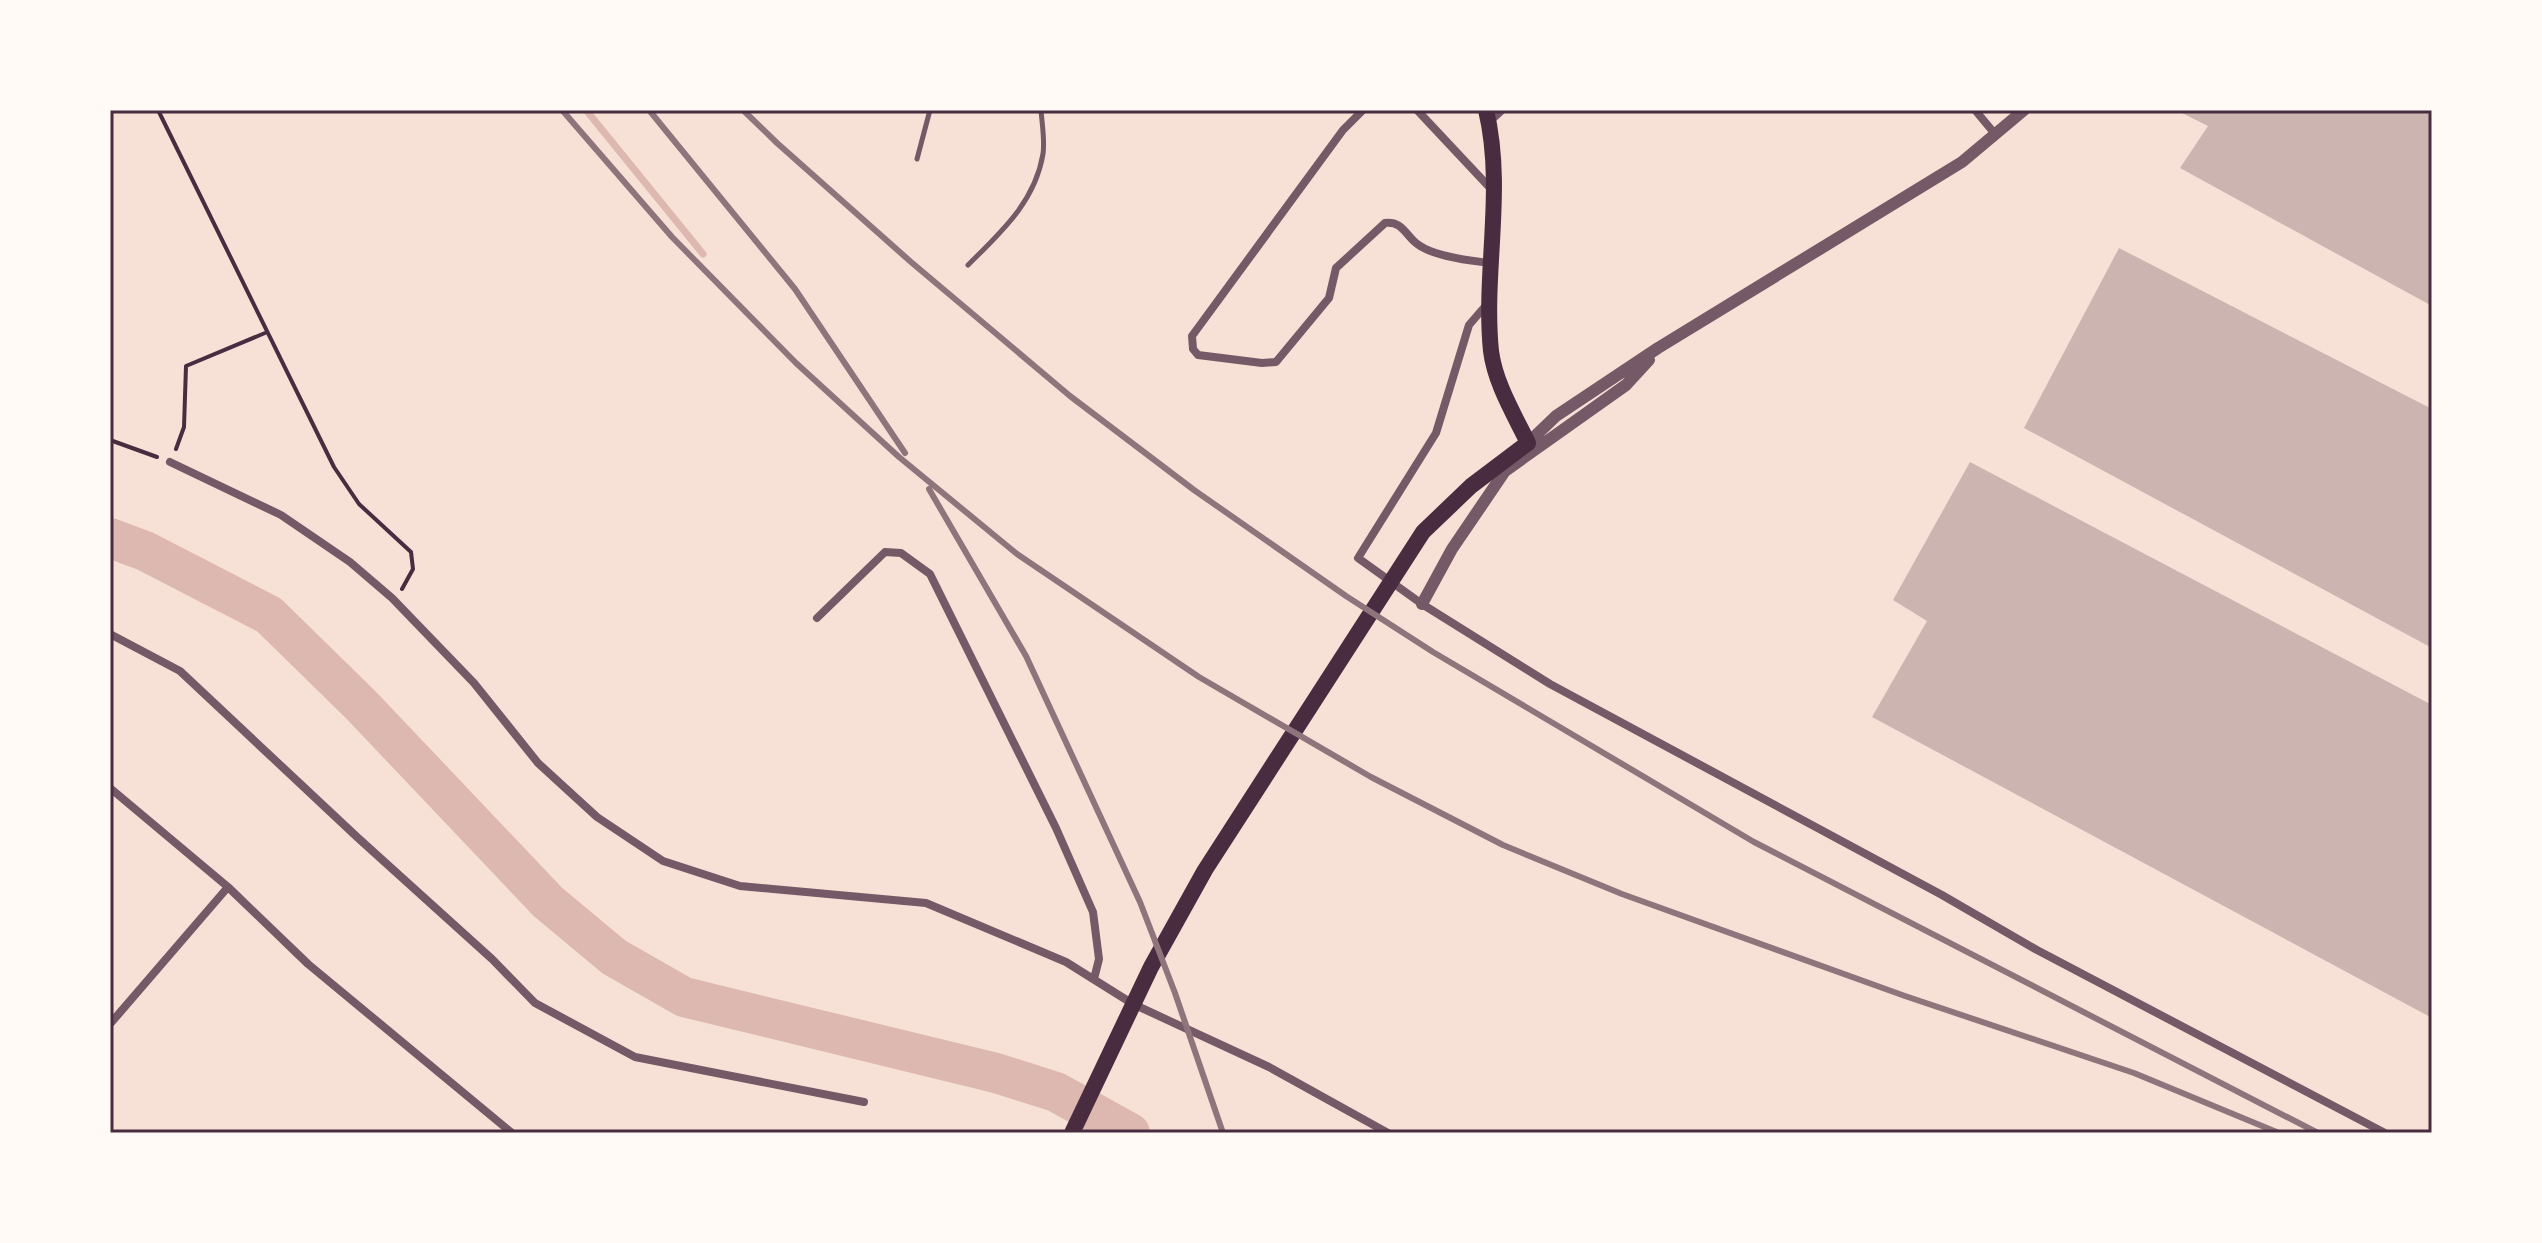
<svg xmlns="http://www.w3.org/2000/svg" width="2542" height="1243" font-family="Mulish,sans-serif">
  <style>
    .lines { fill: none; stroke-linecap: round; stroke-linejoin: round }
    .stream { stroke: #dcb8b0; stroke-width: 7 }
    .river { stroke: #dcb8b0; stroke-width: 40 }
    .building { fill: #ccb4b1 }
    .path { stroke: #4a2c40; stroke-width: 4 }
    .service { stroke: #755966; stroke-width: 5 }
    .minor { stroke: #755966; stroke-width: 8 }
    .tertiary { stroke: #755966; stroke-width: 12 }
    .primary { stroke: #4a2c40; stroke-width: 16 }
    .rail { stroke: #8f747c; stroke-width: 6 }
    .neatline { fill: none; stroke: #4a2c40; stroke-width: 3 }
  </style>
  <rect width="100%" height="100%" fill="#f7e1d7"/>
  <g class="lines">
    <path class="stream" d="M586 110 703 254"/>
    <path class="river" d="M110 538 145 551 269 615 361 705 548 902 614 957 684 997 996 1073 1056 1092 1130 1133"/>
  </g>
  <path class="building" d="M2176 110H2432V306L2180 168 2208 126Z
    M2119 248 2432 409V648L2024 428Z
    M1970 462 2432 705V1018L1872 717 1927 621 1893 600Z"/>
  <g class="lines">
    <path class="path" d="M158 110 334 467 359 504 411 552 413 569 402 589
      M110 440 157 457
      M176 449 184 427 186 366 265 333"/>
    <path class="service" d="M917 159 930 110
      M968 265C1001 232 1035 202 1043 154 1045 140 1042 124 1041 110"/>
    <path class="minor" d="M1363 110 1343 130 1192 336 1193 349 1198 355 1262 363 1276 362 1329 298 1336 268 1385 223C1402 221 1405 234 1416 243 1431 256 1471 261 1491 263
      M1417 110 1493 191
      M1975 110 1995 134
      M1489 122 1502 110
      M1488 303 1469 325 1436 433 1358 558 1422 604 1550 684 1942 895 2037 950 2385 1133
      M170 462 281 515 350 562 392 598 474 683 538 763 597 817 663 861 740 886 926 903 1066 962 1133 1004 1269 1067 1388 1133
      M817 618 885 552 901 553 930 574 1056 828 1093 912 1099 959 1094 979
      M110 634 180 671 357 837 492 959 535 1003 635 1057 864 1102
      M110 788 228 887 308 964 512 1133
      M110 1024 228 887"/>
    <path class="tertiary" d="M1528 443 1556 416 1658 348 1962 162 2024 110
      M1422 604 1452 549 1505 471 1626 385 1649 360"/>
    <path class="primary" d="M1072 1133 1151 967 1205 870 1423 532 1471 486 1528 443C1514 414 1495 383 1491 351 1483 272 1505 189 1486 110"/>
    <path class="rail" d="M562 110 672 237 796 363 899 457 1017 554 1199 677 1371 777 1503 845 1622 894 1905 996 2134 1073 2279 1133
      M649 110 795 289 905 453
      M743 110 777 143 911 262 1070 396 1194 490 1346 596 1433 652 1754 842 2318 1133
      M929 489 1026 656 1140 902 1175 993 1223 1133"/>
  </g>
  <rect width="2542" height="1243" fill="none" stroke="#fffaf5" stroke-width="224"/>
  <rect x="112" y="112" width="2318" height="1019" class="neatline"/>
</svg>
